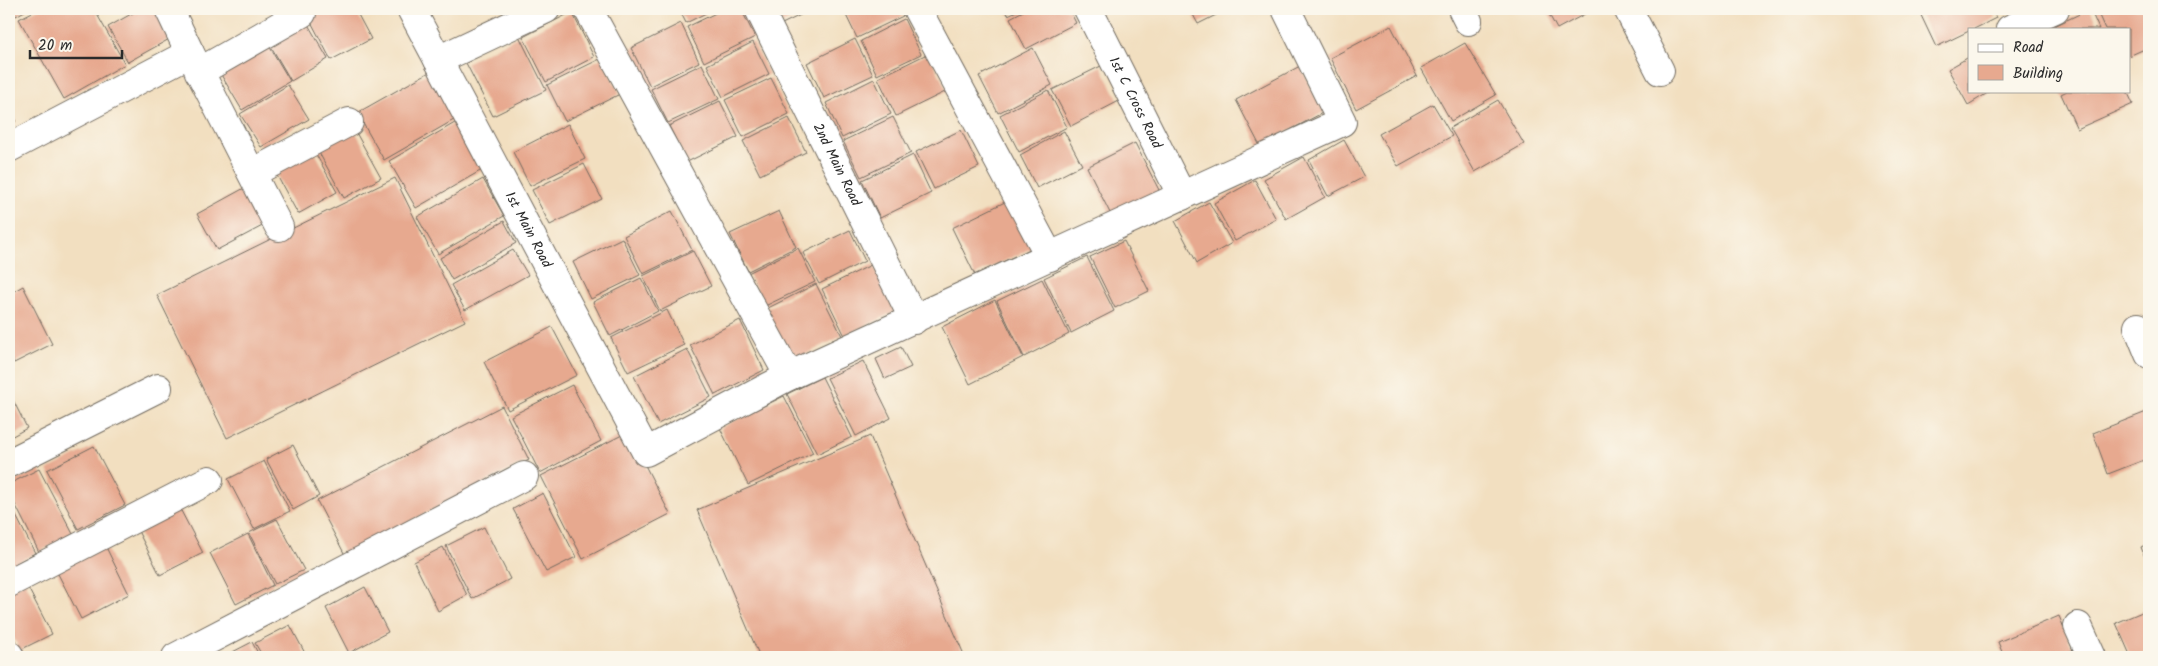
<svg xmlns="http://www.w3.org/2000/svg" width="2158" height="666" font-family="Kalam,sans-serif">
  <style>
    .building { fill: #e7a98f }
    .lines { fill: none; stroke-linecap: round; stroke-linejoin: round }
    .minor-casing { stroke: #716a5f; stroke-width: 30 }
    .minor { stroke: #fff; stroke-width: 28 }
    .labels { text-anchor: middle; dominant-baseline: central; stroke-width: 4.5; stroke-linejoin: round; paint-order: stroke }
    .street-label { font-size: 14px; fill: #2b2b2b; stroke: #fbf7ec }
  </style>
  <rect width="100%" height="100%" fill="#fbf7ec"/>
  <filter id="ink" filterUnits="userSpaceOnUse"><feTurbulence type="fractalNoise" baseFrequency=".02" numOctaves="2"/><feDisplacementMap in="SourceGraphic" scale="10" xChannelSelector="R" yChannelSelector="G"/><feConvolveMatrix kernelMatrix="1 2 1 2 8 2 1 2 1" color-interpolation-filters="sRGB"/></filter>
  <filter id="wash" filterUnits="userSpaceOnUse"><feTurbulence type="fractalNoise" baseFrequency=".0096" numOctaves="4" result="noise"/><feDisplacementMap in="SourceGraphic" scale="20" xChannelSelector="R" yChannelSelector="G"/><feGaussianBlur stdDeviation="1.12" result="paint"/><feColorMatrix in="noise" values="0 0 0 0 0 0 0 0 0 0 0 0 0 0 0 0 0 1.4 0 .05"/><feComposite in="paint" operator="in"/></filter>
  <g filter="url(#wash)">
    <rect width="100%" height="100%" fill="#f2dfc0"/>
    <g id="blocks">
      <path class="building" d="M11 9H28L16 16Z
        M38 9H94L125 64 64 99 19 19Z
        M140 9H157L173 37 128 62 108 27Z
        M325 9H355L371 39 331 60 309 18Z
        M679 9H714L686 23Z
        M724 9H741L755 37 704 62 687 27Z
        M775 9H813L782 24Z
        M843 9H900L903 16 857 38Z
        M1005 9H1021L1008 15Z
        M1027 9H1069L1076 23 1026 49 1010 18Z
        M1190 9H1228L1198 24Z
        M1546 9H1594L1557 29Z
        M1918 9H1992L1996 18 1974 29H1969V31L1936 47Z
        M2090 9 2099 29H2048Z
        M2096 9H2149V47L2129 56V29H2105Z
        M572 12 594 57 546 82 523 37Z
        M904 19 921 54 877 75 861 41Z
        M306 21 328 59 291 81 269 43Z
        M681 23 699 62 650 86 631 48Z
        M1391 26 1417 76 1356 109 1330 58Z
        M519 36 546 90 493 116 466 63Z
        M855 39 873 75 824 98 807 63Z
        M753 42 769 74 723 97 707 65Z
        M1465 43 1496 95 1451 121 1421 68Z
        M268 44 290 81 242 110 220 73Z
        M1033 48 1052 85 998 113 979 76Z
        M929 53 947 91 896 116 878 78Z
        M1969 57V91H1991L1968 105 1948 69Z
        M602 58 620 94 565 121 547 85Z
        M702 64 719 99 668 123 651 89Z
        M1101 66 1119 101 1071 126 1052 90Z
        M1300 66 1324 112 1260 146 1236 100Z
        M433 70 459 117 384 160 357 113Z
        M771 78 789 114 743 137 725 100Z
        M874 79 891 114 842 138 826 103Z
        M288 85 309 119 261 147 240 114Z
        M1048 90 1067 127 1019 152 1000 115Z
        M2067 91H2127L2133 104 2077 129 2061 94Z
        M1498 100 1524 144 1475 172 1450 128Z
        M720 101 738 137 687 162 669 126Z
        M1433 104 1452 136 1398 166 1379 134Z
        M9 107 16 121 9 125Z
        M893 117 911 153 861 177 843 141Z
        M789 118 806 152 760 175 743 141Z
        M460 120 487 167 416 208 389 161Z
        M568 124 585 159 530 186 513 152Z
        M354 129 381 178 344 198 317 149Z
        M961 130 979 167 934 189 916 152Z
        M1064 131 1082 165 1037 188 1020 155Z
        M1344 140 1364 177 1328 196 1309 160Z
        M1135 143 1160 192 1112 217 1087 167Z
        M313 149 337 192 298 214 274 170Z
        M913 155 931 193 880 218 862 180Z
        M1304 157 1325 197 1286 219 1264 179Z
        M584 164 602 199 550 225 532 190Z
        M395 178 465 321 227 438 157 295Z
        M483 179 504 216 438 254 417 217Z
        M1255 180 1276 219 1235 241 1214 203Z
        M248 186 268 223 217 250 197 214Z
        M1011 199 1034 247 975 275 952 228Z
        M1209 202 1232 243 1197 263 1175 221Z
        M672 211 692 250 643 274 624 236Z
        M779 211 796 247 748 271 730 234Z
        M504 221 516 243 452 280 440 258Z
        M850 230 865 261 819 284 803 253Z
        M622 238 640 275 591 299 573 262Z
        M1124 241 1149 291 1115 308 1090 257Z
        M798 248 815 282 765 306 748 273Z
        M513 250 528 275 465 310 451 285Z
        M693 251 711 286 660 311 643 276Z
        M1087 257 1114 311 1071 333 1044 278Z
        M873 264 896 311 845 336 822 289Z
        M641 278 658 311 610 336 593 302Z
        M1042 279 1069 334 1024 357 997 301Z
        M816 284 842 336 792 361 766 309Z
        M23 286 52 344 14 363 9 353V294Z
        M995 300 1023 357 970 384 942 327Z
        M667 310 684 345 628 372 611 338Z
        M740 320 764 370 715 395 690 345Z
        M552 327 577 375 508 410 484 362Z
        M901 347 911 367 885 379 876 359Z
        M687 349 711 397 658 424 634 376Z
        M863 361 891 418 856 436 827 378Z
        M822 377 852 437 817 454 787 394Z
        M572 385 601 441 540 473 511 416Z
        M9 392 27 428 9 438Z
        M784 396 813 453 748 485 720 428Z
        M502 406 529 460 345 555 317 501Z
        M2149 411V458L2108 474 2093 433Z
        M628 432 670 514 583 559 541 476Z
        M870 436 965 657H760L697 510Z
        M293 445 319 496 293 510 266 459Z
        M94 446 125 505 78 529 47 470Z
        M264 461 290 511 254 529 228 479Z
        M39 469 73 534 39 552 9 492V484Z
        M543 493 576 557 546 572 513 509Z
        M9 502 35 553 9 567Z
        M178 505 203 553 160 575 136 527Z
        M277 519 304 570 275 584 249 533Z
        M484 527 510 579 472 599 446 546Z
        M248 534 273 585 236 604 210 553Z
        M104 543 129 594 81 619 55 568Z
        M2149 543V568L2141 547Z
        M443 547 467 595 438 611 414 562Z
        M25 582 52 634 20 650 9 629V591Z
        M365 587 388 632 349 653 326 608Z
        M2149 609V651L2131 657 2116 623Z
        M2059 616 2073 650 2056 657H2004L1998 642Z
        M290 625 307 657H263L255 643Z
        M252 642 260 657H223Z"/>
    </g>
  </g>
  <g filter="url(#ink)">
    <use href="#blocks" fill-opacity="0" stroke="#716a5f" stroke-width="1"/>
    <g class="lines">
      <defs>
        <g id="minor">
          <path id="s1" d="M411 9 646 452 789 376 588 9"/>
          <path id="s2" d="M759 9 914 320"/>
          <path d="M917 9 1050 257"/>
          <path id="s3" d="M1088 9 1182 196"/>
          <path d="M1462 9 1468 21"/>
          <path d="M1628 9 1660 71"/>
          <path d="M2010 29 2055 9"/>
          <path d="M190 53 279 227"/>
          <path d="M438 60 546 9"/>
          <path d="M199 72 302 13"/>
          <path d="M9 148 190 53 169 9"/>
          <path d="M252 173 349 122"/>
          <path d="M2138 327 2149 354"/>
          <path d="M789 376 1342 122 1286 9"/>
          <path d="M9 463 158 388"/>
          <path d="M9 583 209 480"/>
          <path d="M2078 626 2092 657"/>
          <path d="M9 655 10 657"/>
          <path d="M176 657 524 476"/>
        </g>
      </defs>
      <use href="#minor" class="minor-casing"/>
      <use href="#minor" class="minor"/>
    </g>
  </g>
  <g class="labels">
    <g class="street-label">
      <text stroke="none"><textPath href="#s3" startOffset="105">1st C Cross Road</textPath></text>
      <text stroke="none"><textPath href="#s2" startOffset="174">2nd Main Road</textPath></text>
      <text stroke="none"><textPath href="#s1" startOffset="250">1st Main Road</textPath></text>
    </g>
  </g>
  <rect width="2158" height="666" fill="none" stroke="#fbf7ec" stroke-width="30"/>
  <rect x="1968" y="28" width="162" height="65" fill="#fbf7ec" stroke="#a8a59f"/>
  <rect x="1978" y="44" width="25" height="8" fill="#ffffff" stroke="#a8a59f"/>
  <text x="2013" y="52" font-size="15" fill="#2b2b2b">Road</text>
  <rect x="1978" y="65" width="25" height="15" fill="#e7a98f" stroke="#a8a59f"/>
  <text x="2013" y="78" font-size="15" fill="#2b2b2b">Building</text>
  <path d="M30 50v8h92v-8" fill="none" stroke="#2b2b2b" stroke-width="2.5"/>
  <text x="38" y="50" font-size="15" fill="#2b2b2b" stroke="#fbf7ec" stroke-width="4" paint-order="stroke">20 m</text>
</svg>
